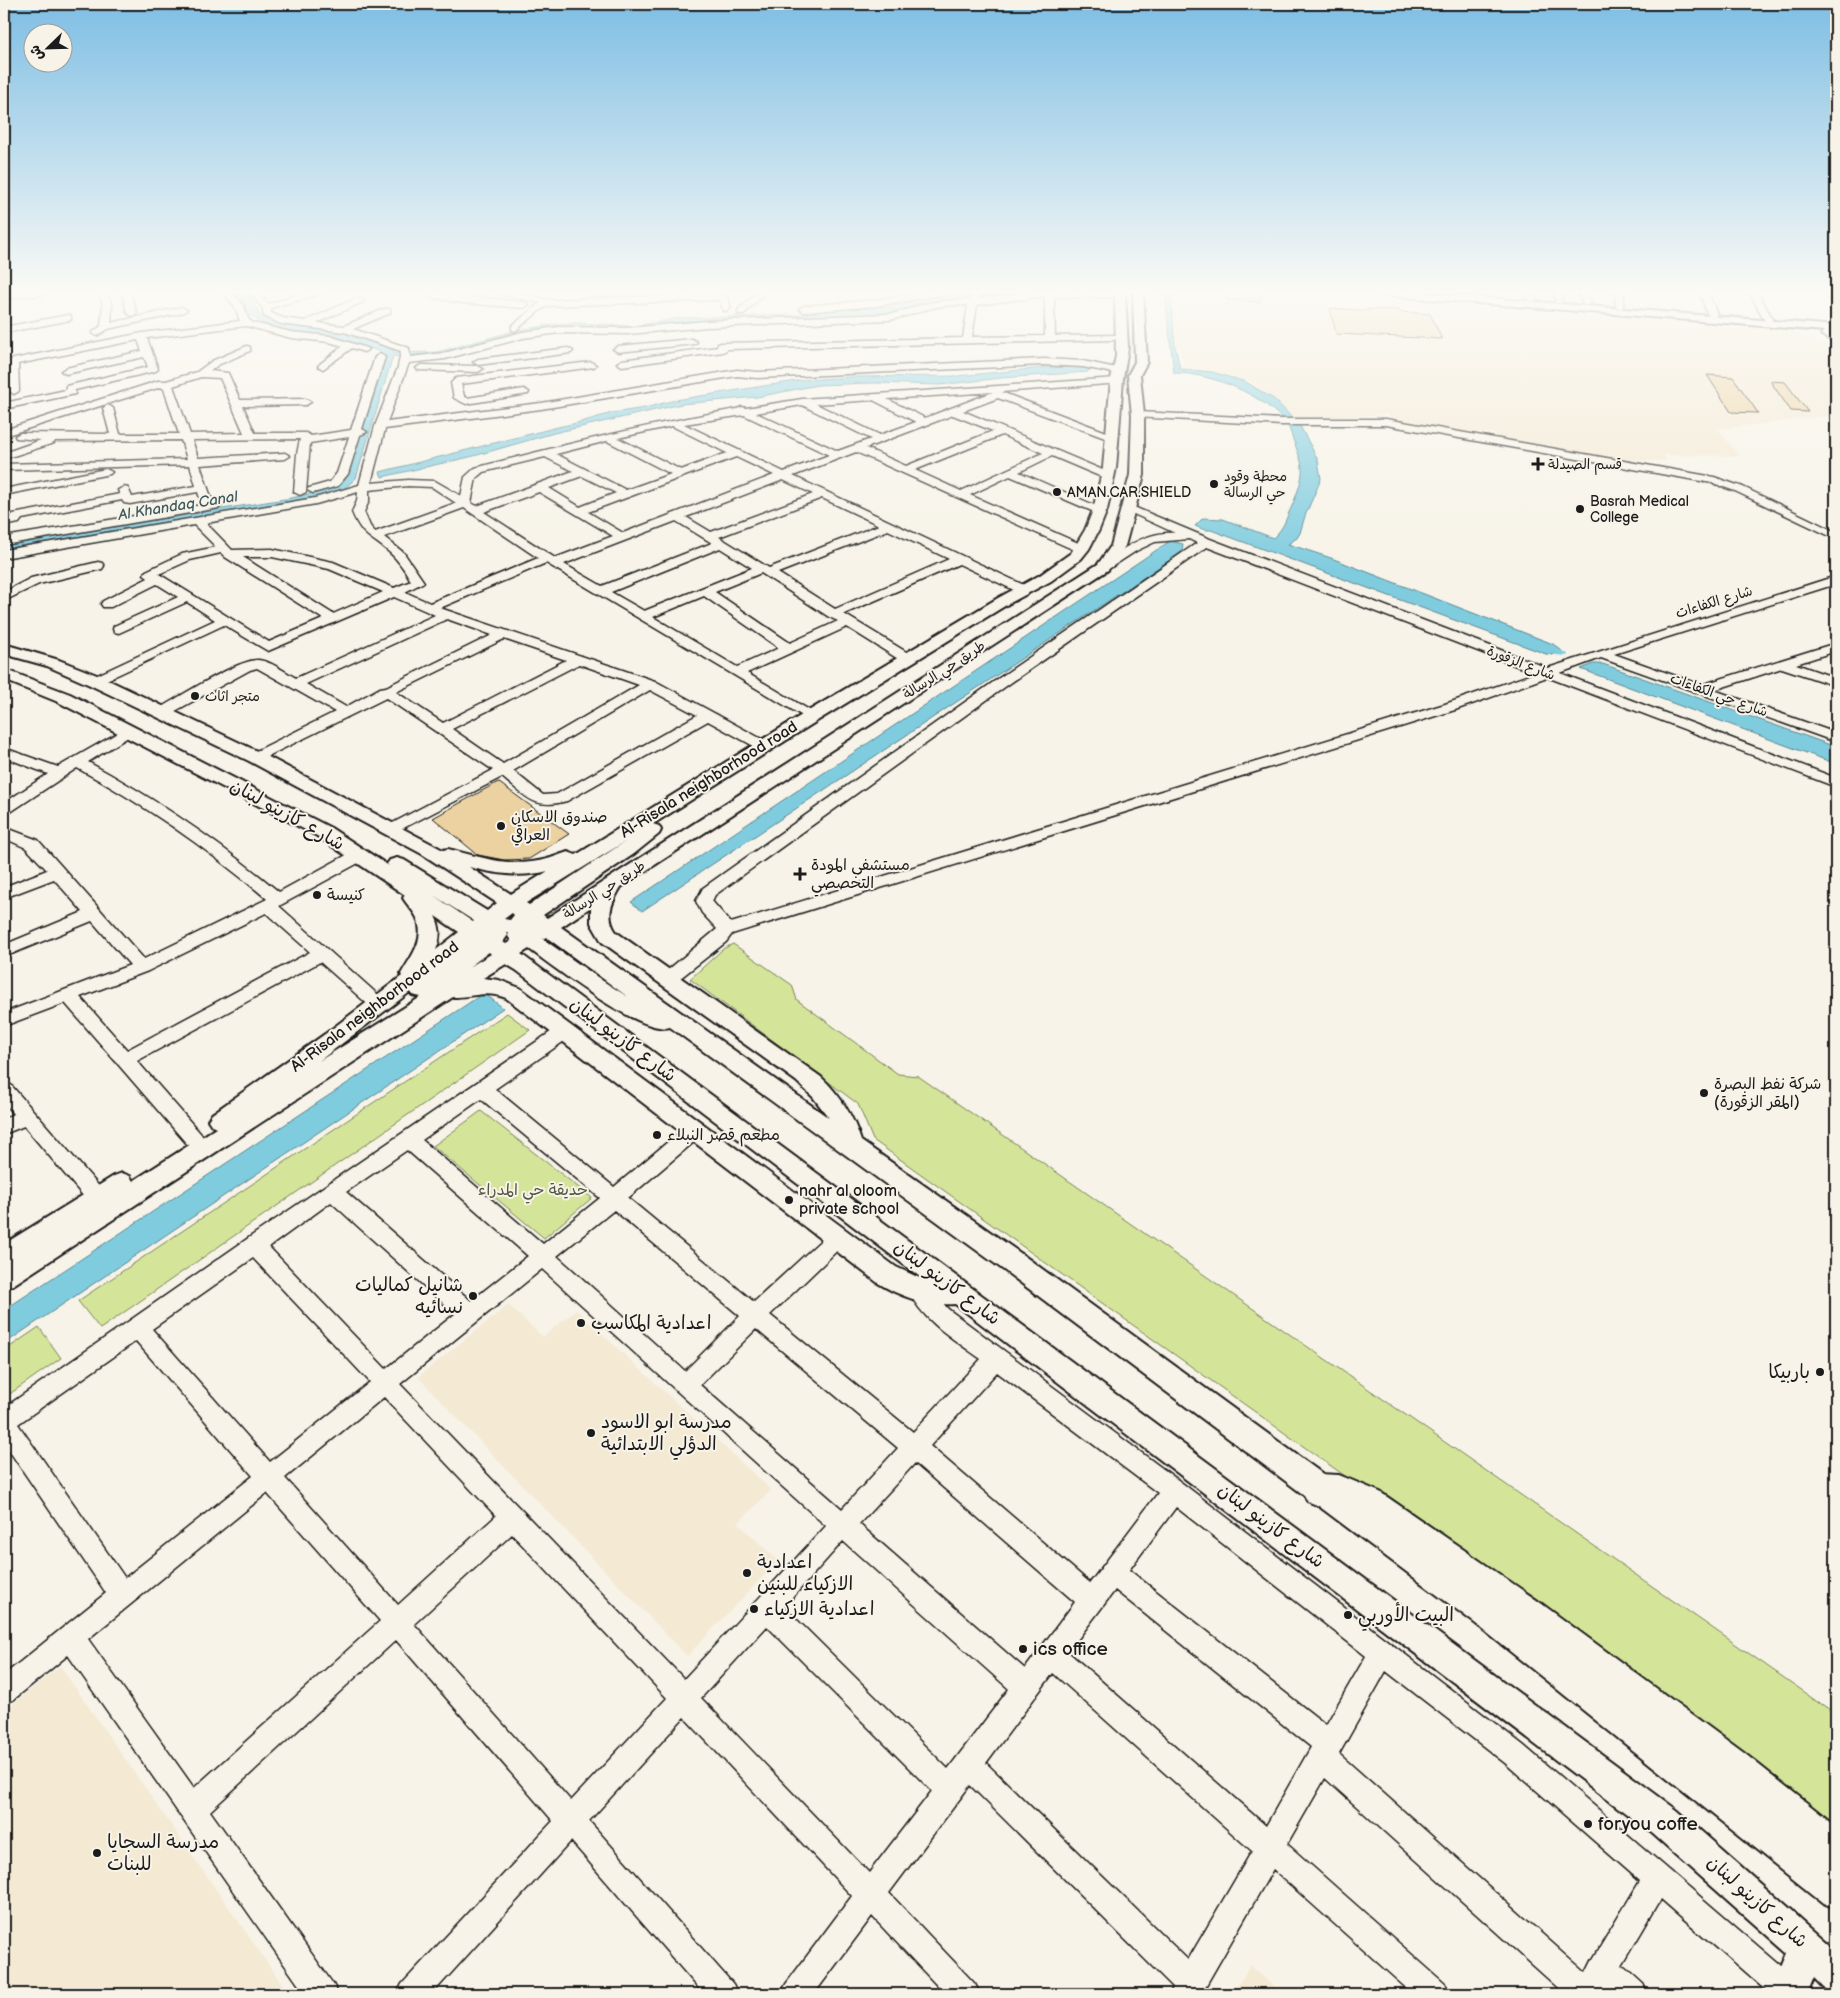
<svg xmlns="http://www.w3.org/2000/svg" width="1840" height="1998" font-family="'Balsamiq Sans','Playpen Sans Arabic',sans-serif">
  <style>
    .built { fill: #f4e9d3 }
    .green { fill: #d4e599; stroke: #78805a }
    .water { fill: #80ccdf; stroke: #588691 }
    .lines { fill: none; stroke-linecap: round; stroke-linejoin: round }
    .canal { fill: #80ccdf; fill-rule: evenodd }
    .building { fill: #ecd2a1; stroke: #1c1c1c }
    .minor-casing { stroke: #1c1c1c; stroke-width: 3 }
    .major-casing { stroke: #1c1c1c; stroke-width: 4 }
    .highway-casing { stroke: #1c1c1c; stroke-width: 4 }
    .minor { fill: #f7f3e8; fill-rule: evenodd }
    .major { fill: #f7f3e8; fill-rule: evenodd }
    .highway { fill: #f7f3e8; fill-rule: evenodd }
    .poi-dot { fill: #1c1c1c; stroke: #f7f3e8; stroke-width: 2 }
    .labels { text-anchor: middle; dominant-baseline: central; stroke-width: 4; stroke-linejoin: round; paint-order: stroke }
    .far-poi-label { font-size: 14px; fill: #1c1c1c; stroke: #f7f3e8; text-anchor: start }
    .far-street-label { font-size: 14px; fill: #1c1c1c; stroke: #f7f3e8 }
    .far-water-label { font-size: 15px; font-style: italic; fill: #3f5a60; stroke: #f7f3e8 }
    .street-label { font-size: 16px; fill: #1c1c1c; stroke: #f7f3e8 }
    .poi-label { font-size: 16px; fill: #1c1c1c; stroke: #f7f3e8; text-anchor: start }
    .park-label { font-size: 16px; fill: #535842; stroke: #f7f3e8 }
    .near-street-label { font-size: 19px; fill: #1c1c1c; stroke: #f7f3e8 }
    .near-poi-label { font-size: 19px; fill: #1c1c1c; stroke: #f7f3e8; text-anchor: start }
  </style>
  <rect width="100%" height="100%" fill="#f7f3e8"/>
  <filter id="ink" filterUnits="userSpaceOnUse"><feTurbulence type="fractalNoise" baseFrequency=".02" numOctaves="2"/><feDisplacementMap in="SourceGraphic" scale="10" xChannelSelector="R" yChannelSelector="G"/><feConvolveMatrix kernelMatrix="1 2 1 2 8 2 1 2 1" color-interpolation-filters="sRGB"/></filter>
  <g filter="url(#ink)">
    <path class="built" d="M1173 292H1301L1787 331 1836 347V415L1718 429 1739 456 1663 455 1667 461 1613 460 1501 439 1493 433 1447 432 1394 422 1387 414 1296 420 1274 399 1252 383 1228 375 1207 371 1181 369 1184 363 1180 350 1176 345Z
      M508 1305 543 1337 576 1310 771 1490 738 1523 778 1561 687 1656 418 1377Z
      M60 1666 289 1994H4V1711Z
      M1250 1965 1282 1994H1233Z"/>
    <path class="green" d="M733 944 792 985 797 1000 898 1074 918 1076 1836 1714V1837L1716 1740 873 1140 858 1104 690 979 723 949Z
      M507 1013 530 1030 100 1329 78 1301Z
      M481 1111 592 1198 544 1238 433 1146Z
      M39 1327 61 1358 4 1398V1351Z"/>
    <path class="water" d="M234 292H247L260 315 264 318 292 326 341 332 390 347 394 350V353L437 352 518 330 557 324 579 323 633 326 681 318 798 315 826 310 887 307 942 294 1026 292 985 298 942 300 902 311 871 314 685 321 638 329H548L512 334 452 353 417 358 393 356 356 478 343 490 316 497 4 549V544L291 498 322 491 345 480 385 356 382 353 370 348 333 336 287 331 270 327 249 315 243 301 235 295Z
      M1165 295 1171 296 1175 346 1180 369 1212 372 1246 382 1275 400 1300 426 1318 460 1321 479 1305 516 1300 533 1297 538 1288 544 1331 558 1553 644 1562 651 1552 655 1546 654 1211 530H1205L1195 526 1203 518 1223 519 1273 538C1285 527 1285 520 1292 506 1296 496 1301 484 1302 473 1303 462 1298 454 1295 444 1292 439 1291 431 1288 426 1266 395 1211 373 1174 373Z
      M1085 367 1089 369 1088 372 1001 378 940 385 873 383 818 385 757 397 682 404 554 433 474 456 382 477 380 472 558 427 577 423 612 413 645 408 675 400 802 380 851 377 957 376 1042 368Z
      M1170 541 1183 544 1182 552 642 911 631 902Z
      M1593 664H1603L1836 747V764L1581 669Z
      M484 993 503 1008 4 1344V1310Z"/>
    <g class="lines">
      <path class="canal" d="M1560 650 1568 654 1567 656 1556 655 1555 653 1556 651Z"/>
    </g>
    <path class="building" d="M1227 292H1260V302L1227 300Z
      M1330 308 1368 311V309L1399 310 1400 312 1430 314 1442 339 1336 334Z
      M1707 375 1733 377 1758 413 1731 412Z
      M1770 381 1785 382 1808 412 1791 411Z
      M498 782 569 834 529 859 504 860 478 855 433 818Z"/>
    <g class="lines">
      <defs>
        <path id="minor" d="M19 292H46L42 295 4 299V293Z
          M98 292H106L112 304 111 323 182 307 187 310 182 313 108 329 97 336 92 333 101 326 103 304Z
          M122 292H130L137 313 135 315 132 316 127 313Z
          M223 292H232L244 306 248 319 253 323 291 332 330 336 369 349 364 352 352 348 323 369 318 366 320 364 343 346 329 342 291 338 246 326 147 338 158 369 156 371 75 390V394L71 395 4 409V403L66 390V386L148 367 144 357 66 374 61 371 66 368 142 351 138 340 18 364 19 391 14 394 9 391 8 366 4 367V361L142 333 240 321 235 307Z
          M249 292H258L268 304 308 292H321L320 294 271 308V313L283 318 305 321 357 298H363V302L317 323 344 326 384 309H390V313L353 329 409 348 410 357 444 353 522 332 559 327 628 328 707 321 889 314C902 313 912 307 924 304 939 301 954 300 969 300L971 292H979L978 299 1035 292H1111L1114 293V297H1054L1055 336 1116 335V339L1113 340 728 349 723 352 622 366 617 363 622 360 717 347 718 344 721 343 963 338 968 305C955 305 941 305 928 309 914 313 903 318 889 320L707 327 628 334 559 333 523 338 445 359 409 363 387 422 541 403 737 370 757 372 1044 359 1083 361 1121 369 1123 371 1118 374 1083 367 1044 365 757 378 737 376 541 409 385 429 371 483 408 480 435 481 461 496 465 477 475 468C562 445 648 424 737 409L742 407 746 408 802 399 1117 378 1121 379V383L1001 392 1117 436 1118 438 1113 441 998 398 963 411 1112 474 1114 476 1108 479 1104 478 1052 456 1019 472 1103 509 1105 511 1103 513 1099 514 1010 476 970 495 1085 546 1087 549 1081 553 856 452 793 476 1028 587 1030 590 1028 593H1020L959 564 844 614 913 656 915 659 913 662H903L847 627 747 673 816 714 818 717 816 720 811 721 546 563 440 608 655 681 769 743 771 746 769 749H759L708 721 567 801C533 810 527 797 502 777L392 834 387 832 384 829 387 826 493 770 386 698 260 760H250L248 757 250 754 335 712 257 668 250 670 168 715H158L156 712 158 709C178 698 238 659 258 660 271 661 285 672 296 678L435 615 394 597 268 651 224 625 96 685 89 681 91 678 215 620 187 602 119 633 114 632 113 629 114 626 178 597 157 584 111 607H103L101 604 103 601 148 578 144 574 146 571 182 554 216 547 194 525 4 558V550L315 498 359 485 375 426 398 367 401 351 344 332 281 324 264 316 262 307ZM1038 297H1045V336L972 337 977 305ZM993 392 925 418 887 399ZM873 400 916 422 880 435 816 404ZM802 405 871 439 838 451 756 413ZM744 415 829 455 784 472 684 424ZM953 415 993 431 906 466 866 448ZM672 426 727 453 681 470 618 438ZM1002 435 1043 453 961 491 915 470ZM607 441 671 474 626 490 556 454ZM545 457 573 471 477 506 471 503 476 478 483 472ZM736 457 774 475 623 533 588 512ZM582 476 616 493 580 507 549 488ZM783 480 813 494 711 532 686 517ZM408 486 432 487 456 503 375 532 370 526 364 512 369 501V490ZM358 492 357 501 352 512C362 537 371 536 389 552 398 560 405 570 411 581L394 588 333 562 272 549 232 550 206 523 316 504ZM539 492 613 536 555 558 484 512ZM822 498 879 525 769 568 719 537ZM464 508 538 558 430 603 405 592 424 582 404 553 384 537ZM676 521 712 543 602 586 564 564ZM888 530 949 559 835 609 778 573ZM720 548 752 568 644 611 611 592ZM221 553 225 557 323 619 269 642 159 574 190 560ZM243 557H272L329 569 383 592 333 614ZM761 573 829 617 838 621 790 643 715 592ZM704 596 779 648 737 667 653 617ZM447 619 492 635 386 687 380 688 346 707 306 684ZM504 639 566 660 443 723 396 692ZM579 664 639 685 503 764 452 729ZM650 690 697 715 557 794 543 795 513 771Z
          M431 292H440L439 294 524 302 529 305 524 308 462 303 429 297 428 295Z
          M500 292H514L549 300 718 294 727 296 731 308 726 311 723 310 720 300H718L549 306 542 309 515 331 512 330V326L540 303 501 294Z
          M757 292H766L744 314H738V310Z
          M926 292H944L940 295 875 306 804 312 799 309 804 306 875 300Z
          M1525 292H1533L1536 299 1535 301H1529Z
          M1553 292H1561L1562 303H1556Z
          M1578 292H1586L1591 303 1589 305H1583Z
          M1616 292H1624L1623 308 1620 309 1615 306Z
          M1700 292H1708L1717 314 1715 316 1712 317 1707 314Z
          M1749 292H1757L1773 319 1771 321H1765Z
          M1825 292H1833L1836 297V307L1833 306Z
          M68 315 71 316V320L4 333V327Z
          M1829 326 1834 329 1831 334 1836 337V344L1821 335 1826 327Z
          M692 339 697 342 695 344 618 352 613 349 618 346Z
          M247 346 250 347V351L218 365 210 371 228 373 240 400 306 399 311 402 306 405 243 406 255 433H306L311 436 351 430 375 357 380 354 385 357 362 429 367 432 360 435 348 474 338 486 313 493 307 490 309 488 330 482 337 473 349 437 310 443 306 492 300 495 294 492 297 454 300 439 192 440 198 458 285 453 290 456 285 459 200 465 213 503 219 504 221 506 219 508 4 545V537L202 505 198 492 130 504 124 503 122 500 22 519 19 523 4 526V520L10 518 13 514 120 494 118 490 124 487 128 488 132 497 196 486 190 465 4 470V464L187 459 181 440 55 441 54 443 4 459V453L41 440 16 438 15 436 20 433 110 434 103 408 108 405 113 408 120 434H179L164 389 161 387 4 436V430L158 381H166L197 372 212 361ZM201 377 220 378 244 433 190 434 173 386Z
          M568 348 573 351 571 353 478 365 473 362 478 359Z
          M591 362 596 365 594 367 461 384 464 396 467 398 524 389 529 392 528 394 466 404 454 398 451 383 456 378Z
          M421 365 478 366 483 369 478 372 418 370 416 368Z
          M1138 412 1282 419H1386L1714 477 1743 487 1836 532V539L1735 491 1712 483 1386 425H1282L1134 417 1133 415Z
          M106 469 112 472 110 474 4 495V489Z
          M1129 505 1210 539 1548 668 1836 576V584L1614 654 1701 685 1836 643V651L1796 664 1836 678V686L1782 668 1714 690 1836 733V742L1601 658 1560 673 1836 778V787L1547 677 1455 710 732 934 726 942 674 983 668 985 662 983 659 979 662 975 717 929 702 913 696 901 703 888 999 678 1197 543 1189 539 1155 542 1136 551 1107 570H1099L1097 567 1099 564C1122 550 1146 531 1175 533L1125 510 1123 508ZM1207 547 1535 673 1445 704 731 923 712 901 715 895 1009 684Z
          M98 562 102 563 104 566 102 569 39 584 4 601V592L31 578Z
          M128 727 133 728 135 731 133 734 88 762C156 799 219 842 279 892L352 852H364L366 856 364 860 279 906 385 1001 388 1005 385 1009 379 1011 373 1009 320 962 137 1061 201 1134 204 1139 201 1144 194 1147 187 1144 65 1003 4 1026V1013L130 965 92 921 4 957V945L83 912 54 879 4 898V887L47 870 26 848 4 838V827L38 840 144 959 267 899C208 849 145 805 77 768L9 813 4 815V803L48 774 4 757V748L58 767ZM266 913 310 952 127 1050 80 997 148 971Z
          M564 1025 570 1027 573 1032 570 1037 495 1089 614 1187 688 1125 695 1123 702 1125 705 1130 702 1135 628 1198 754 1302 830 1232 837 1229 844 1232 847 1238 844 1244 770 1315 913 1432 981 1359C955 1340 924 1322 909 1292L913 1286C929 1280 938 1298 948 1309L1182 1483 1523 1745 1802 1984 1807 1994H1770L1661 1899 1622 1965 1643 1984 1648 1994H1610L1608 1992 1607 1994H1565L1325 1778 1287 1844 1445 1984 1450 1994H1413L1273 1869 1201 1994H1170L1173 1987 970 1785 889 1893 975 1984 980 1994H945L872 1916 814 1994H781L786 1984 852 1896 684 1717 589 1821 733 1984 738 1994H704L571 1841 432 1994H397L402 1984 553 1821 396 1640 210 1811 333 1984 338 1994H305L68 1655 13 1700 4 1704V1675L106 1593 4 1443V1408L247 1239 558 1027ZM481 1099 600 1198 543 1244 422 1140ZM407 1150 528 1256 471 1301 346 1192ZM331 1202 455 1314 386 1369 269 1247ZM614 1210 740 1316 685 1371 557 1256ZM253 1258 370 1382 270 1462 152 1329ZM542 1269 826 1526 684 1679 400 1384ZM756 1329 898 1448 842 1509 700 1385ZM136 1341 253 1476 125 1578 18 1424ZM997 1372 1158 1493 1090 1583 930 1446ZM384 1397 496 1516 398 1605 285 1478ZM915 1463 1075 1602 1025 1669 859 1524ZM267 1493 380 1621 194 1788 88 1639ZM1176 1507 1366 1656 1326 1725 1129 1570ZM512 1534 667 1698 571 1801 414 1624ZM843 1541 1009 1689 948 1769 784 1607ZM1115 1590 1311 1747 1266 1826 1068 1652ZM767 1626 932 1791 869 1873 701 1698ZM1386 1671 1505 1763 1640 1881 1593 1959 1586 1973 1339 1754ZM1053 1673 1252 1851 1188 1960 986 1763Z
          M4 1083 11 1085 104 1192 107 1198 104 1204 97 1206 90 1204 24 1126 4 1134V1119L13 1114 4 1102Z"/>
        <path id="major" d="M1115 292H1125L1128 348 1123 379 1116 468 1107 510 1099 530 1089 549 1081 559 1051 581 1008 604 817 721 653 824 659 826 661 830 659 834 634 854 543 915 547 918 1098 564 1111 546 1130 475 1132 415 1128 375 1135 362 1133 292H1143L1147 362 1140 375 1144 415V475L1125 546 1108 570 621 887C612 902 605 916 616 932L821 1077C840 1095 853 1115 861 1141L1023 1255 1498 1602 1836 1870V1909L1824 1904 1476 1624 1005 1271 670 1027C640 1035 554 967 529 949L521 954 1677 1810 1836 1950V1991L1823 1986 1814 1977 1807 1994H1773L1772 1992 1788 1954 1653 1834 955 1304C927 1306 901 1297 878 1283L506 998C487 990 472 997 453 997L13 1285 4 1288V1244L114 1176 122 1173 130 1176 133 1181 216 1128 212 1126 208 1120 212 1114 325 1034 402 976 401 974C411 956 426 940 417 918 414 911 407 905 403 898L405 895 317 836 58 702 4 680V669L70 694 331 828 389 866 387 864 390 860 397 858 404 860 487 911 497 903 422 854 249 761 90 685 47 666 4 654V644L59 660 102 677 261 753 443 850 448 849C477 856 508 867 538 861 548 860 558 855 568 852L576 855 805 713 998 598 1040 575 1071 553 1085 530 1093 510 1103 468 1111 379 1116 356ZM626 841 529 905 526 903ZM469 867C496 874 521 878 548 871L511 894ZM433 895 474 921 473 922ZM591 907V923L602 942 796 1081 813 1097 829 1118 561 927ZM512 913 514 915 510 920 504 919ZM435 916 459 932 436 950C441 938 441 928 435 916ZM507 933H509L508 936 511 941 506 944 503 942 508 935ZM546 937 628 997 603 981 543 939ZM489 952 491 954 469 967ZM506 964 516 970 924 1280 896 1267 520 988 499 980 483 978ZM410 992 412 995 421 997 319 1061Z
          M1372 292H1414L1836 326V332L1377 295Z"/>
        <path id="highway" d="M1319 1474 1339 1475 1380 1492 1538 1601 1744 1753 1836 1826V1871L1822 1865C1670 1744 1515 1628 1356 1516L1337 1507 1319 1506 1307 1501 1302 1490 1307 1479Z"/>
      </defs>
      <use href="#minor" class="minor-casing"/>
      <use href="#major" class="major-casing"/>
      <use href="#highway" class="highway-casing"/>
      <use href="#minor" class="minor"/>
      <use href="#major" class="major"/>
      <use href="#highway" class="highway"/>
    </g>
  </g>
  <linearGradient id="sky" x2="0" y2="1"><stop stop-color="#7ebee4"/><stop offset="0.51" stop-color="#fbfaf5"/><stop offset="1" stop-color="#fbfaf5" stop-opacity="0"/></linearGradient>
  <rect width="1840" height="571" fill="url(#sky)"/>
  <g class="poi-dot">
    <path d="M1535.5 456.5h5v5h5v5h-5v5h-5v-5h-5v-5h5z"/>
    <circle cx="1214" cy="484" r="5"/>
    <circle cx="1057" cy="492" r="5"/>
    <circle cx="1580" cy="509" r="5"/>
    <circle cx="195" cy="696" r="5"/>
    <circle cx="501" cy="826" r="5"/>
    <path d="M797.5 866.5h5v5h5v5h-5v5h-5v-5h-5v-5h5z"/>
    <circle cx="317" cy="895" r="5"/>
    <circle cx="1704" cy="1093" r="5"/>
    <circle cx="657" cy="1135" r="5"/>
    <circle cx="789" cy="1200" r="5"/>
    <circle cx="473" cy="1296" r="5"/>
    <circle cx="581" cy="1323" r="5"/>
    <circle cx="1820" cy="1372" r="5"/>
    <circle cx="591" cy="1433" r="5"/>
    <circle cx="747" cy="1573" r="5"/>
    <circle cx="754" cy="1609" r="5"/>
    <circle cx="1348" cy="1615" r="5"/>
    <circle cx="1023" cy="1649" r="5"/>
    <circle cx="1588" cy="1824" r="5"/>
    <circle cx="97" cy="1853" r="5"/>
  </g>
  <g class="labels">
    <g class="far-poi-label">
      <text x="1548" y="464">قسم الصيدلة</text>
      <text x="1224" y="476">محطة وقود<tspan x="1224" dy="16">حي الرسالة</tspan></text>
      <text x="1067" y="492">AMAN.CAR.SHIELD</text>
      <text x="1590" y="501">Basrah Medical<tspan x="1590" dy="16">College</tspan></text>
      <text x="205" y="696">متجر اثاث</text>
    </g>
    <g class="far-street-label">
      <text transform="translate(1714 602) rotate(-17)">شارع الكفاءات</text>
      <text transform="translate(1521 663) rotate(21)">شارع الزقورة</text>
      <text transform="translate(944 670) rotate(-33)">طريق حي الرسالة</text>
      <text transform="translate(1719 695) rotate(20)">شارع حي الكفاءات</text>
      <text transform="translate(604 890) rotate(-33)">طريق حي الرسالة</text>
    </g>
    <g class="far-water-label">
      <text transform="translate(178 506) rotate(-9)">Al Khandaq Canal</text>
    </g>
    <g class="street-label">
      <text transform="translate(709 780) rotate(-32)">Al-Risala neighborhood road</text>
      <text transform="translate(375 1007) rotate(-37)">Al-Risala neighborhood road</text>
    </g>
    <g class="poi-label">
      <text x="511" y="817">صندوق الاسكان<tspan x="511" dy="18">العراقي</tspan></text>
      <text x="811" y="865">مستشفى المودة<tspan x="811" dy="18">التخصصي</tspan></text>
      <text x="327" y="895">كنيسة</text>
      <text x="1714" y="1084">شركة نفط البصرة<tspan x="1714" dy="18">(المقر الزقورة)</tspan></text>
      <text x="667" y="1135">مطعم قصر النبلاء</text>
      <text x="799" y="1191">nahr al oloom<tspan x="799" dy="18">private school</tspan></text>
    </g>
    <g class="park-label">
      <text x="533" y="1190">حديقة حي المدراء</text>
    </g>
    <g class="near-street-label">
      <text transform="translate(287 815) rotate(29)">شارع كازينو لبنان</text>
      <text transform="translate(623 1040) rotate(37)">شارع كازينو لبنان</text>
      <text transform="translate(947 1283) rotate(37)">شارع كازينو لبنان</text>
      <text transform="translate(1271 1526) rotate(37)">شارع كازينو لبنان</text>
      <text transform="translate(1757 1902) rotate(42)">شارع كازينو لبنان</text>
    </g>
    <g class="near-poi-label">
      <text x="463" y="1285" text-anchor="end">شانيل كماليات<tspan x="463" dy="22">نسائيه</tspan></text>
      <text x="591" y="1323">اعدادية المكاسب</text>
      <text x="1810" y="1372" text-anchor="end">باربيكا</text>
      <text x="601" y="1422">مدرسة ابو الاسود<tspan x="601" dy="22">الدؤلي الابتدائية</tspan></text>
      <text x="757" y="1562">اعدادية<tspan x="757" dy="22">الازكياء للبنين</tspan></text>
      <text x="764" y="1609">اعدادية الازكياء</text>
      <text x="1358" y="1615">البيت الأوربي</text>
      <text x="1033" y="1649">ics office</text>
      <text x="1598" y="1824">foryou coffe</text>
      <text x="107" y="1842">مدرسة السجايا<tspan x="107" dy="22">للبنات</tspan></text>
    </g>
  </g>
  <rect width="1840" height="1998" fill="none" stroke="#f7f3e8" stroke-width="20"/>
  <rect x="10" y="10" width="1820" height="1978" fill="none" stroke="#1c1c1c" stroke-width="2" filter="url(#ink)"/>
  <g transform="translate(48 48) rotate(247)"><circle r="24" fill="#f7f3e8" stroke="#9f9d96"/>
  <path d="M0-4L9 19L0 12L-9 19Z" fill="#1c1c1c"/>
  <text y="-8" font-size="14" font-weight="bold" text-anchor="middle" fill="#1c1c1c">ش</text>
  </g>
</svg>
